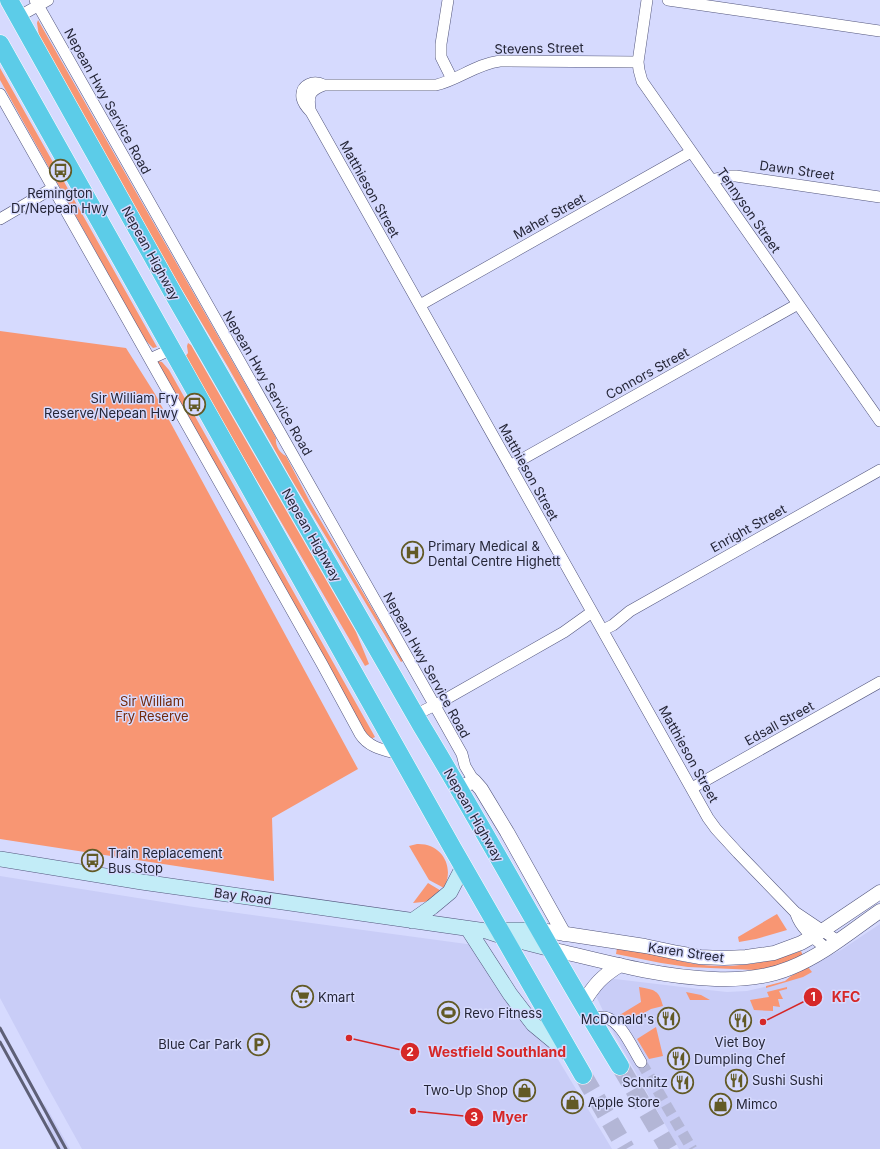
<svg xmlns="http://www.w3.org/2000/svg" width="880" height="1149" font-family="Inter,sans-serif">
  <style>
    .built { fill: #c9cdf7 }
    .green { fill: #f89673 }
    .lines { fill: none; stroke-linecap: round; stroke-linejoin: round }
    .minor-tunnel { stroke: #b3b6d6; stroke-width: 11; stroke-dasharray: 11 5.5; stroke-linecap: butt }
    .trunk-tunnel { stroke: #b3b6d6; stroke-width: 18; stroke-dasharray: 18 9; stroke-linecap: butt }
    .minor-casing { stroke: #53567d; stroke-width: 12 }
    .tertiary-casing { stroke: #53567d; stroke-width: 15 }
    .secondary-casing { stroke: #53567d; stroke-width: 16 }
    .trunk-casing { stroke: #fff; stroke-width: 19 }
    .minor { stroke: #fff; stroke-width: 11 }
    .tertiary { stroke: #fff; stroke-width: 14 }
    .secondary { stroke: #c2ecf7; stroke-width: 15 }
    .trunk { stroke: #5ccce8; stroke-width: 18 }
    .rail { stroke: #5e6077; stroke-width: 3 }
    .labels { text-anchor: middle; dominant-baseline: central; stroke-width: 3; stroke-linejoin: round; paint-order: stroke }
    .street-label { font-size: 13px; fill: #252637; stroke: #d6dafe }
    .poi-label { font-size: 13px; fill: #252637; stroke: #d6dafe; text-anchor: start }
    .park-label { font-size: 13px; fill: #73290b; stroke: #d6dafe }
    .leader { fill: none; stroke: #d62828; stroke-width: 1.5 }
    .callout-dot { fill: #d62828; stroke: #d6dafe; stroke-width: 1.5 }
    .mark-label { font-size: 12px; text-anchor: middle; font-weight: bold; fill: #fff }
    .callout-label { font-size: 14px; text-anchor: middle; font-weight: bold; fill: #d62828; stroke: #d6dafe; stroke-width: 3; stroke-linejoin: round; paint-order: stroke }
  </style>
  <rect width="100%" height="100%" fill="#d6dafe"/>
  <path class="built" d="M0 876 194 907 474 945 531 1030 553 1051 612 1149H82L47 1086 0 998Z
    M880 924V1149H679L614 1034 597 998 598 990 610 979H615L699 989 727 992 747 991 776 984 785 981 799 971 841 950Z
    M44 1103 70 1149H56L51 1139Z"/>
  <path class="green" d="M38 20 276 438C275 445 279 452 286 456L311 504 403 661 401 662 290 477 228 367 175 278 39 36 37 23Z
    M0 68 157 347 153 348 145 340 0 80Z
    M0 331 126 348 155 394 358 769 272 818 274 881 0 839Z
    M188 343 191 345 356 632 369 664 365 666 185 357 188 353 187 346Z
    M155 360 162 362 169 370 375 737 371 739 364 732Z
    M417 844C442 843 455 867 444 888L429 880 409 846Z
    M428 883 443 892 432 901 413 903Z
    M777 914 787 930 756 939 739 942 738 937Z
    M617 948C632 951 646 953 660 956 670 958 680 961 690 963 727 970 765 964 801 951L803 956 769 968 755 970 688 967 661 963 616 954Z
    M808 967 812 972 803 977 766 988V986L785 981 791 976Z
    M639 987C655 990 659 990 663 1006L651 1009 628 1022 618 1016 641 1002Z
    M787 987V989L779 991 783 999H778L780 1007 773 1006V1011L754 1010 750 1000 769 997 767 992Z
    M686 992 701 995 710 1000H690Z
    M656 1027 663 1056 649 1059 637 1039Z"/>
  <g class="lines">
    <path class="minor-tunnel" d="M641 1062 692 1149"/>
    <path class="trunk-tunnel" d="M620 1066 669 1149
      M583 1075 626 1149"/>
    <defs>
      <path id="minor" d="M35 0 435 706 462 754 465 766 474 781
        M448 0 441 44V57L452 79
        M647 0 638 62 639 70 642 81 880 421
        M668 0 880 31
        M18 17 48 0
        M324 85C314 80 300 84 302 98 303 103 307 108 311 112L708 818 716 829 738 853 795 912 838 941
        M0 94 322 664 360 734C369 748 384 750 399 754
        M310 109C308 95 310 90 324 85H436C458 80 476 64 500 61L638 62
        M711 180 728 176H736L880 197
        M0 219 53 188
        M420 305 691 152
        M150 359 172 349
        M510 466 798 304
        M603 630 613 625 630 611 880 470
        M415 715 439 703 564 632 592 612
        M692 788 880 682
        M796 914C801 929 815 939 827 949
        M591 1018C595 1018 600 1017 604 1017 621 1020 632 1048 641 1062"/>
      <path id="tertiary" d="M459 788 474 781 481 789 507 832 564 934
        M540 930 645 946 678 953 700 957 724 958 746 957 774 953 801 943 822 931 880 892
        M551 949C606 962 659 977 715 979 741 980 766 978 790 968 823 955 851 931 880 911
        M583 1003C595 984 601 977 620 965"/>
      <path id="secondary" d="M0 859 142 882 486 931 504 937 551 949
        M412 921 432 907 450 892 463 867
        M468 929 510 994 533 1024 568 1053
        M497 930H540"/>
      <path id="trunk" d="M9 0 174 295 421 725C489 837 551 954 620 1066
        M0 44 453 849 583 1075"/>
    </defs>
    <use href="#minor" class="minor-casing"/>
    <use href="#tertiary" class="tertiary-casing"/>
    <use href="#secondary" class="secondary-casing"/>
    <use href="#trunk" class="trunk-casing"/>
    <use href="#minor" class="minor"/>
    <use href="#tertiary" class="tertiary"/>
    <use href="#secondary" class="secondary"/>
    <use href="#trunk" class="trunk"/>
    <path class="rail" d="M0 1028 66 1149
      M0 1042 59 1149"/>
  </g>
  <defs>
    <symbol id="bus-ring" viewBox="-11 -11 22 22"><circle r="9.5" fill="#d6dafe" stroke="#625a26" stroke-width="1.5"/><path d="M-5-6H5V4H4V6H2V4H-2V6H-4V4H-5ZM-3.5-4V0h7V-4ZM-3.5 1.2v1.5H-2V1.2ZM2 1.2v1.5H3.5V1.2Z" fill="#625a26"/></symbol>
    <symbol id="hospital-ring" viewBox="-11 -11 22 22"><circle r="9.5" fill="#d6dafe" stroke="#625a26" stroke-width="1.5"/><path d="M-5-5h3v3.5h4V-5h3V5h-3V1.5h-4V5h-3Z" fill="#625a26"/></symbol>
    <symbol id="supermarket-ring" viewBox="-11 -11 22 22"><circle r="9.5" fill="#d6dafe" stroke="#625a26" stroke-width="1.5"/><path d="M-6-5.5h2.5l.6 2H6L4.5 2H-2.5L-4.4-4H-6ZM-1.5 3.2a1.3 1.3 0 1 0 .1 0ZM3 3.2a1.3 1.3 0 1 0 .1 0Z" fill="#625a26"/></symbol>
    <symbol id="stadium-ring" viewBox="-11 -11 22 22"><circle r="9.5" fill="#d6dafe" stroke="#625a26" stroke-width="1.5"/><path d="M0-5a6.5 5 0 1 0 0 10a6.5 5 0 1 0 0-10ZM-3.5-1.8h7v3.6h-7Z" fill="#625a26"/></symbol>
    <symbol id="restaurant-ring" viewBox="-11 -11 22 22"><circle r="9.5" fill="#d6dafe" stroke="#625a26" stroke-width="1.5"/><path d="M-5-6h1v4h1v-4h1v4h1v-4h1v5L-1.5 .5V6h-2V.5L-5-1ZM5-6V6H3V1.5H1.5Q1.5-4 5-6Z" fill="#625a26"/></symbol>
    <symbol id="parking-ring" viewBox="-11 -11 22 22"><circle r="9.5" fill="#d6dafe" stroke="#625a26" stroke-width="1.5"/><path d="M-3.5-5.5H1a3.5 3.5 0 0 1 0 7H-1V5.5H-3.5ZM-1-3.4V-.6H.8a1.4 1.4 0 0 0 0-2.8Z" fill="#625a26"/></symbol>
    <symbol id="shop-ring" viewBox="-11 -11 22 22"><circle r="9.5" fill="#d6dafe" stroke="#625a26" stroke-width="1.5"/><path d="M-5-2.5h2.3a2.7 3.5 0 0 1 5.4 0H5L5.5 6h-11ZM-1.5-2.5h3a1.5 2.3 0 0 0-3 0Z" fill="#625a26"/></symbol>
  </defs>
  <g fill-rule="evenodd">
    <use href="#bus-ring" x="48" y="158" width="25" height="25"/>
    <use href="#bus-ring" x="182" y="392" width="25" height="25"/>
    <use href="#hospital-ring" x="400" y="540" width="25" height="25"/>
    <use href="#bus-ring" x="80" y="848" width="25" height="25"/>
    <use href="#supermarket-ring" x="290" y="984" width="25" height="25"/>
    <use href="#stadium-ring" x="436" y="1000" width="25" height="25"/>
    <use href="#restaurant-ring" x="656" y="1006" width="25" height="25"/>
    <use href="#restaurant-ring" x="728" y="1008" width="25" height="25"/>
    <use href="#parking-ring" x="246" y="1032" width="25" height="25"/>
    <use href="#restaurant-ring" x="666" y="1046" width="25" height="25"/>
    <use href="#restaurant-ring" x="724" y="1068" width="25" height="25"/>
    <use href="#restaurant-ring" x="670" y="1070" width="25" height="25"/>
    <use href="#shop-ring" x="512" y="1078" width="25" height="25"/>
    <use href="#shop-ring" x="560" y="1090" width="25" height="25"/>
    <use href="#shop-ring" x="708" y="1092" width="25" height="25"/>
  </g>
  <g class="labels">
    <g class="street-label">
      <text transform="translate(539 48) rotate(-1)">Stevens Street</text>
      <text transform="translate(108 101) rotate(61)">Nepean Hwy Service Road</text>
      <text transform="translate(797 170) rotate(8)">Dawn Street</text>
      <text transform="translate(370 189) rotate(61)">Matthieson Street</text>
      <text transform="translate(749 210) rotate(55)">Tennyson Street</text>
      <text transform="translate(549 216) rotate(-29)">Maher Street</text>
      <text transform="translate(151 253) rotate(61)">Nepean Highway</text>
      <text transform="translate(647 373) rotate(-29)">Connors Street</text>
      <text transform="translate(268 383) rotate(60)">Nepean Hwy Service Road</text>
      <text transform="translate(529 472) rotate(61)">Matthieson Street</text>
      <text transform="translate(748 528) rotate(-29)">Enright Street</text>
      <text transform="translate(312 535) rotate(60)">Nepean Highway</text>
      <text transform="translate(427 665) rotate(61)">Nepean Hwy Service Road</text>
      <text transform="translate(779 723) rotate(-29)">Edsall Street</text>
      <text transform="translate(689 754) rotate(61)">Matthieson Street</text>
      <text transform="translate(474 815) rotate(60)">Nepean Highway</text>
      <text transform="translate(243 896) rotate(8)">Bay Road</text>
      <text transform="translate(686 952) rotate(8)">Karen Street</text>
    </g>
    <g class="poi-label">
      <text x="60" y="193" text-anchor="middle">Remington<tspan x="60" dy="15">Dr/Nepean Hwy</tspan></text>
      <text x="178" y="398" text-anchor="end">Sir William Fry<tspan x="178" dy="15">Reserve/Nepean Hwy</tspan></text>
      <text x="428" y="546">Primary Medical &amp;<tspan x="428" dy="15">Dental Centre Highett</tspan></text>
      <text x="108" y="853">Train Replacement<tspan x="108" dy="15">Bus Stop</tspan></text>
      <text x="318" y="997">Kmart</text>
      <text x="464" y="1013">Revo Fitness</text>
      <text x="654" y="1019" text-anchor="end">McDonald's</text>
      <text x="740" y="1042" text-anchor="middle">Viet Boy</text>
      <text x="242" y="1044" text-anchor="end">Blue Car Park</text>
      <text x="694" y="1059">Dumpling Chef</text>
      <text x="752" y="1080">Sushi Sushi</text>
      <text x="668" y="1082" text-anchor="end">Schnitz</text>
      <text x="508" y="1090" text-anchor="end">Two-Up Shop</text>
      <text x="588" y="1102">Apple Store</text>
      <text x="736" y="1104">Mimco</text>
    </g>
    <g class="park-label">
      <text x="152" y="701">Sir William<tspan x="152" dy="15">Fry Reserve</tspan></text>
    </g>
  </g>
  <path class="leader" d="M763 1022L813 997M349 1038L410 1052M413 1111L474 1117"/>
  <g class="callout-dot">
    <circle cx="763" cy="1022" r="4"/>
    <circle cx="349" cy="1038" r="4"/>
    <circle cx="413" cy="1111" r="4"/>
    <circle cx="813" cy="997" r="10"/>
    <circle cx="410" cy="1052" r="10"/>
    <circle cx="474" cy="1117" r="10"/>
  </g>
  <g class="mark-label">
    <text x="813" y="1001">1</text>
    <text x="410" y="1056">2</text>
    <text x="474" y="1121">3</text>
  </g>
  <g class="callout-label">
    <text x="846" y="1002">KFC</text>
    <text x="497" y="1057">Westfield Southland</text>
    <text x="510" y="1122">Myer</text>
  </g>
</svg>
